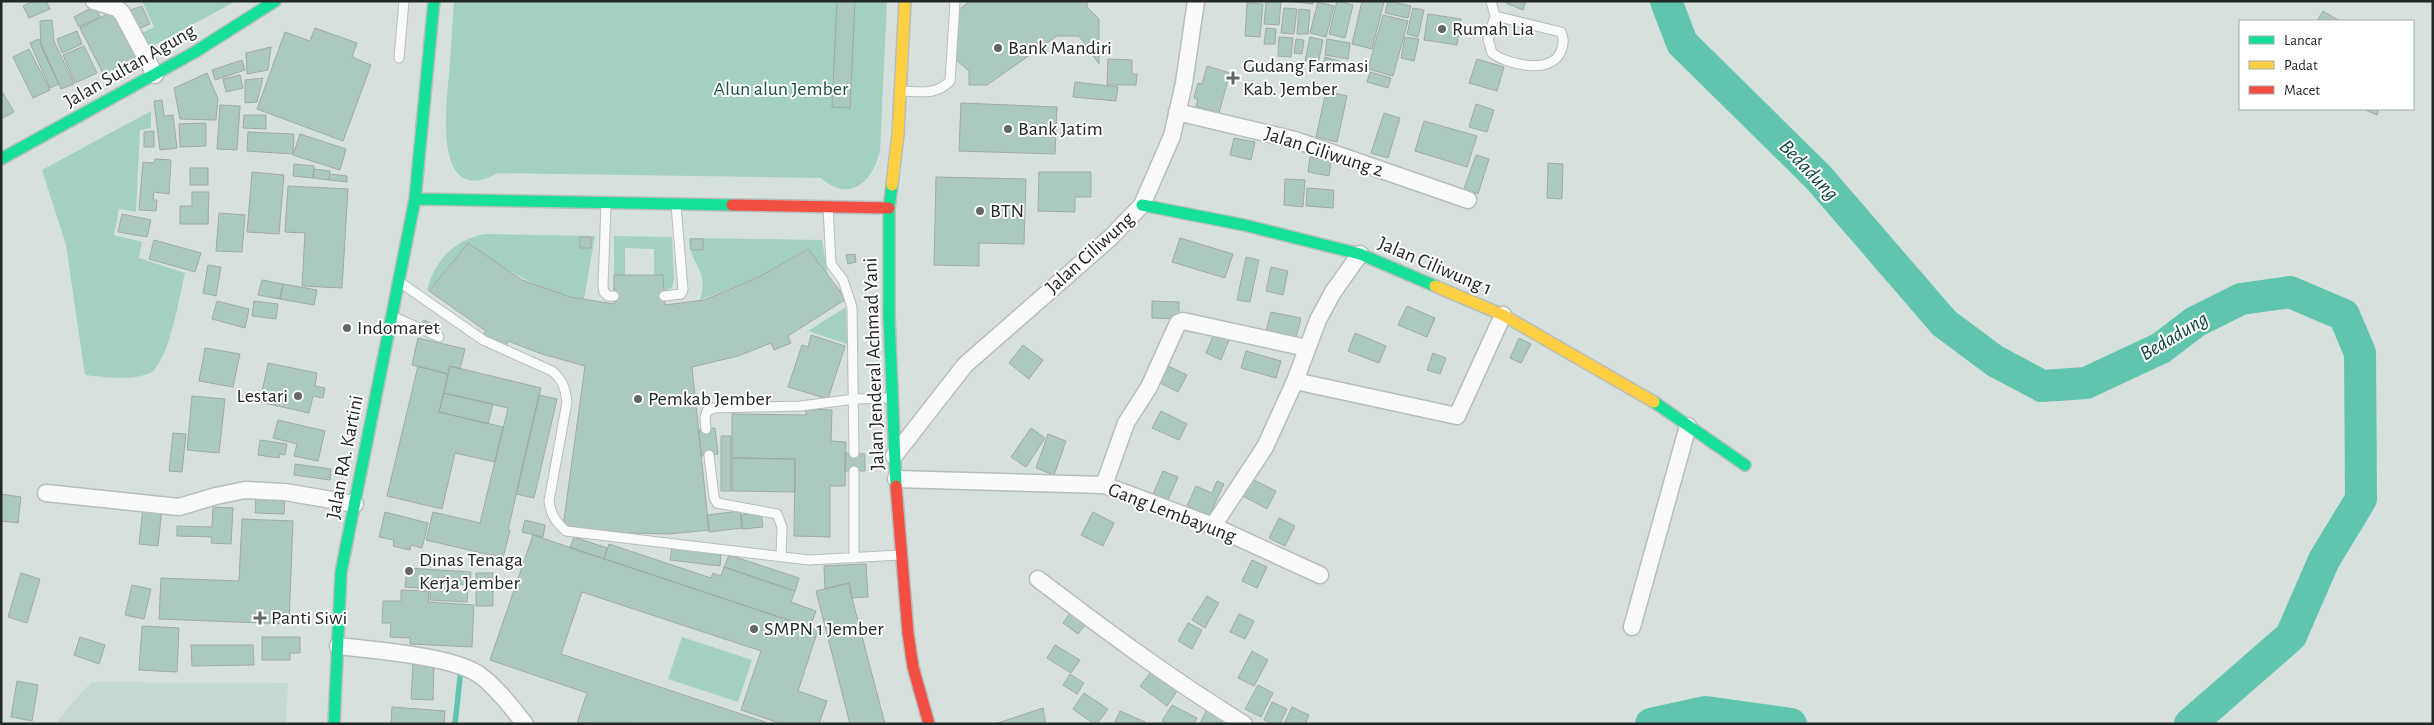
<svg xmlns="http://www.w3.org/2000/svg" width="2434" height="725" font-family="'Alegreya Sans',sans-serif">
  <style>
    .built { fill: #c5d8d2 }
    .green { fill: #a4d0c4 }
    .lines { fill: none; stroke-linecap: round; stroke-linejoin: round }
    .stream { stroke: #60c4ae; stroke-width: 5.5 }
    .river { stroke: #60c4ae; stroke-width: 32 }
    .building { fill: #abc8c1; stroke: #a1a9a7 }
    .lane-casing { stroke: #b7bebc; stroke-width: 11 }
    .street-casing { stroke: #b7bebc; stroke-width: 19 }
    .fast-casing { stroke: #b7bebc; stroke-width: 14 }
    .slow-casing { stroke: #b7bebc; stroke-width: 14 }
    .jam-casing { stroke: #b7bebc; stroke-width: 14 }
    .lane { stroke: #f9fafa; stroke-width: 9 }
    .street { stroke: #f9fafa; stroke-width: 16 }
    .fast { stroke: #16e098; stroke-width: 11 }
    .slow { stroke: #ffcf43; stroke-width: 11 }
    .jam { stroke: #f24e42; stroke-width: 11 }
    .poi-dot { fill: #616866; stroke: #fff; stroke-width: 2 }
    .labels { text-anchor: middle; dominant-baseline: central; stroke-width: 4; stroke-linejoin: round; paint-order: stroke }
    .poi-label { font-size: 20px; fill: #222826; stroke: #fff; text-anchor: start }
    .street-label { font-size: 20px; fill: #222826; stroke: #fff }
    .park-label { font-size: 20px; fill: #1d5346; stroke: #fff }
    .water-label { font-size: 21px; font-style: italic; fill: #0f473b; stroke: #fff }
  </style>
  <rect width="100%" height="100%" fill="#d6e0dd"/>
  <path class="built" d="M91 682 288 683 286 724H58L59 719Z"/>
  <path class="green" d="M142 1H236L147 49 140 34 154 27Z
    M454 1H887L880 151C873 181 850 204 821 178L498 173C433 209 446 108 449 74 451 50 452 26 454 1Z
    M151 111V128L140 130 136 212 119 209 114 235 142 242 139 258 185 273C180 294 169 363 150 373 132 381 104 377 85 375L66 245 42 170Z
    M485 234 595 236 584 299C536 291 507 270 468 243L429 291 427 290C435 260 454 240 485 234Z
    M614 236 672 237 674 279 672 288 664 292 654 275V249L625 248V275H614Z
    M689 238 822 240 828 275 807 249 759 277 700 300C710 270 689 264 689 238Z
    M846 307 847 344 808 331Z
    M682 637 752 660 738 702 668 679Z"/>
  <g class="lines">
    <path class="stream" d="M455 724 461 668"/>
    <path class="river" d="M1666 1 1682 43 1818 177 1944 323 1995 361 2042 386 2086 383 2161 348 2195 322 2241 299 2290 292 2344 315 2360 353 2361 499 2324 560 2291 636 2190 724
      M1651 724 1706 712 1791 724"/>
  </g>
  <path class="building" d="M33 1H46L50 9 29 18 23 6Z
    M837 1H855L850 108 832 107Z
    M970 1H1087V7L1099 19V64L1079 36H1057L987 85H969V71L956 60 957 11Z
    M1266 1H1281L1279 25 1264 24Z
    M1285 1H1313V4Z
    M1337 1 1353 5 1345 38 1329 34Z
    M1362 1 1384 2 1372 49 1352 44Z
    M1388 1 1411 6 1408 18 1385 13Z
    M1507 1H1526L1523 10 1506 3Z
    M1318 2 1334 6 1326 37 1310 33Z
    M1247 3 1263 4 1260 37 1245 36Z
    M95 6 100 17 79 27 74 17Z
    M142 6 150 24 136 30 128 11Z
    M1284 8 1297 9 1294 34 1281 33Z
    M1413 8 1424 10 1418 37 1407 34Z
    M117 9 143 60 106 79 80 28Z
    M1299 9 1310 10 1308 34H1297Z
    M2323 11 2340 21H2317Z
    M1428 14 1461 19 1457 45 1424 40Z
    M1383 15 1408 21 1393 76 1368 69Z
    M52 20 54 41 74 84 61 89 41 46 40 21Z
    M315 28 357 43 352 57 371 65 343 141 257 109 285 32 310 41Z
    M1266 28 1276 29 1275 44H1264Z
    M77 31 82 44 62 53 57 39Z
    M1279 37 1293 38 1291 57 1278 56Z
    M1310 37 1323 40 1318 64 1305 61Z
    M1405 37 1419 39 1414 61 1401 58Z
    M39 39 59 84 50 88 30 43Z
    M1296 39 1304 40 1302 54 1294 53Z
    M1327 39 1350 43 1348 59 1325 55Z
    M84 46 97 73 75 83 63 55Z
    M271 47 268 70 247 74 246 53Z
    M29 49 50 90 33 98 13 57Z
    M1325 57 1343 62 1340 72 1322 67Z
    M1108 59 1132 60V74H1137L1136 85H1107Z
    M1477 59 1504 67 1497 91 1469 83Z
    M242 60 245 70 215 80 212 70Z
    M1207 66 1230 73 1219 113 1196 106 1198 100 1194 98 1198 83 1202 84Z
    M1370 72 1391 78 1388 88 1367 82Z
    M207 73 218 99 216 120 180 119 174 88Z
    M240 75 243 88 226 92 223 79Z
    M263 78 257 102 245 103V80Z
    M1075 82 1118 87 1116 101 1073 97Z
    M1 90 14 112 1 119Z
    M1326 91 1347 96 1337 142 1316 137Z
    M162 100 164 116 173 115 177 148 160 150 154 101Z
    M961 103 1057 107 1055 154 959 151Z
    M1476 104 1494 110 1487 132 1469 127Z
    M220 105 240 106 237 150 217 149Z
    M2363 109H2379L2377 115Z
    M1384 113 1400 118 1388 158 1371 153Z
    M244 115H266V129L243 128Z
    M1424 121 1477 136 1467 167 1415 151Z
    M206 123V146L180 147 179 124Z
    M154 131V147H144V132Z
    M248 132 294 134 293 154 247 151Z
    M300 134 346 149 340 170 293 155Z
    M1234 138 1255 142 1251 160 1230 155Z
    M1476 155 1489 159 1478 194 1464 189Z
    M1310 157 1331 161 1329 176 1308 172Z
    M155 159 171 160 169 194 154 192 153 200H157L156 211 139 210 143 162 154 163Z
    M1548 163 1563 164 1562 199 1547 198Z
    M294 164 314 166 313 178 293 176Z
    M190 168H208V185H190Z
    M314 169 330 171 329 180 313 178Z
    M252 172 284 175 279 234 247 232Z
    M1039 172H1091V197H1075V212L1038 211Z
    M330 174 347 176V182L329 180Z
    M936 177 1026 179 1024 244 979 243V266L934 265Z
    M1285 179 1305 180 1303 207 1284 205Z
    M288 186 348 189 342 288 302 286 305 233 285 232Z
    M1307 188 1334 190 1333 208 1306 206Z
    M192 192H209L208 224H180V206H192Z
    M219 213 245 215 242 252 216 251Z
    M122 214 151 220 147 237 118 232Z
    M580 237H591V248H580Z
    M1180 238 1233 254 1225 278 1172 262Z
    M691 239H703V250H691Z
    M154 240 201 253 195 272 149 259Z
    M468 243 522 280 570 297 614 304V275H663L665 305 704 300 759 277 808 249 846 299 788 336 791 343 774 350 771 343 738 356 692 367 709 530 669 534 600 532 563 527 585 366 542 354 508 341 506 346 483 335 486 331 429 291Z
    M855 254 856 262 848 264 846 255Z
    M1246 257 1259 260 1250 302 1237 300Z
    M208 265 221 267 216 296 203 293Z
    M1271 267 1288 271 1283 295 1266 291Z
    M262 280 283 284 280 299 258 295Z
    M283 284 317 290 314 305 280 299Z
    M217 301 249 309 245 328 212 319Z
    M254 301 278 304 276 319 252 316Z
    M1152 301 1179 302V319L1152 318Z
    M1407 306 1435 318 1427 337 1398 325Z
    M1271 312 1301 318 1296 338 1266 331Z
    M424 320 440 328 437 333 421 326Z
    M1355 333 1386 346 1379 363 1348 351Z
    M1214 334 1229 340 1221 360 1206 353Z
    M811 335 845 346 828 399 788 387 802 345 808 347Z
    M418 338 465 349 460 369 450 366 448 374 412 365Z
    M1519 338 1531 344 1521 363 1510 358Z
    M1023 345 1043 360 1029 379 1009 363Z
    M205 348 240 354 233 387 199 381Z
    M1246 351 1281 361 1276 378 1241 368Z
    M1433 353 1446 358 1440 374 1427 370Z
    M268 363 317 373 315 386 325 388 323 398 313 396 309 413 260 402Z
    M1164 364 1187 375 1178 392 1156 381Z
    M418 366 448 374 439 412 503 427 495 462 455 453 442 509 387 496Z
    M450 366 541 388 508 530H510L503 558 426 540 433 512 480 523 508 408 444 393Z
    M444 393 493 404 488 424 439 412Z
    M539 395 557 399 534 498 516 494Z
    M192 396 225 399 219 453 187 450Z
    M806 409 832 410 831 441 846 442 845 486H830V537L794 536 795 459 732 458V414L806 415Z
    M1161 411 1187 424 1179 440 1152 428Z
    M278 420 325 431 318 461 294 456 297 444 273 438Z
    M715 428 718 454 701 456 699 430Z
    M1031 428 1045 438 1026 467 1011 457Z
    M173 433 186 434 182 472 169 471Z
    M1048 434 1066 441 1054 475 1036 468Z
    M721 436H731V491H721Z
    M260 440 287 444 285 455 280 454 279 458 258 455Z
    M845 453 865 454V471H845Z
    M732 458 795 459V492L732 491Z
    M295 464 331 469 330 480 294 475Z
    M1163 471 1178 477 1168 500 1153 494Z
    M1252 479 1276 491 1267 509 1243 496Z
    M1217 481 1224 484 1209 516 1187 506 1196 486 1212 493Z
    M1 494 21 497 18 523 1 521Z
    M256 496 285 498 284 514 255 513Z
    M143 507 162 509 158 546 139 544Z
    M213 507 233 508 231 544 211 543 212 537 177 536V526L212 527Z
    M740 511 742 528 709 532 707 515Z
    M385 512 428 523 422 548 411 545 410 550 393 546 394 540 379 537Z
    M761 512 763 527 743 529 741 515Z
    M1093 512 1114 523 1103 546 1081 535Z
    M1279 518 1295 526 1285 546 1269 538Z
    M242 519 293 521 289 624 159 619 161 578 239 581Z
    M525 520 545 525 543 537 522 532Z
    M533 535 818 630 798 691 827 701 819 724H782L741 710 761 651 582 592 561 654 765 722 764 724 577 723 587 693 490 660Z
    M574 537 607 548 604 559 570 548Z
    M609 544 711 578 713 573 721 576 724 567 795 591 791 602 816 611 810 627 604 559Z
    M672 547 721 553 720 566 670 560Z
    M729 555 799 578 795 591 724 567Z
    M1252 560 1267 567 1257 588 1242 581Z
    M866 564 868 597 852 598 849 583 825 589 824 566Z
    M407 568 471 572 470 585 430 582V589L405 587Z
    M21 573 40 579 27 623 8 617Z
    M476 573H493V606H476Z
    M849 583 852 598 885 724H850L816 591Z
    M132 585 151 589 144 619 125 615Z
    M430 588 468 590 467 602 430 600Z
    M401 590 429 591 428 602 474 605 472 647 410 644V638L390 637 391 623H382L383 601H401Z
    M1207 596 1219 603 1205 628 1192 620Z
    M1073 609 1089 620 1078 634 1063 623Z
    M1239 614 1254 621 1245 639 1230 632Z
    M1188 623 1202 630 1192 649 1178 641Z
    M142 626 179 628 177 672 139 670Z
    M80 637 105 645 99 664 74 655Z
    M262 637H300V653H290V660H262Z
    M191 645H253L254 665 192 666Z
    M1055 645 1080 660 1071 673 1047 658Z
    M1252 651 1268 660 1254 686 1238 678Z
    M413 663 434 664 433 700 411 699Z
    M1151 672 1177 691 1167 706 1140 686Z
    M1070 674 1084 683 1077 694 1063 685Z
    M17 681 38 685 32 721 11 717Z
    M1258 685 1273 693 1261 717 1245 709Z
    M1084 693 1108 709 1097 724H1094L1073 709Z
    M1272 702 1287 709 1280 724H1273L1264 720Z
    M1172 705 1197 718 1194 724H1167L1162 721Z
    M392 707 445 711 444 724H391Z
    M1292 707 1309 715 1305 724H1284Z
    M1043 708 1046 724H995Z
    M1207 709 1224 718 1221 724H1200Z
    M1120 711 1145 722 1144 724H1114Z"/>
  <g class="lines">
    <defs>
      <path id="lane" d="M1491 1 1495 16 1488 39 1492 53C1508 65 1552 75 1561 51 1564 44 1564 38 1561 32L1495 16
        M399 58 404 1
        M904 91C922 92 936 95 950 81L955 1
        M606 205 603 286 604 292 608 296H614
        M828 207 831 264 843 280 852 307 854 453
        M401 283 483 340 552 371C563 380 565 388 567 402L549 501C551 515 555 521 566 531L809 560 900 555
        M664 296 681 294 683 290 676 205
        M392 316 439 337
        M706 429 705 418 707 411 714 408 801 406 855 399 890 398
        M709 455 714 497 717 503 777 514 782 527 781 557
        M854 471V558"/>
      <path id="street" d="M94 1 117 8 122 13 155 75
        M1177 112 1295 140 1468 200
        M1295 381 1457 416 1503 315
        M894 456 965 365 1110 238 1142 205 1172 136 1184 83 1196 1
        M896 479 1104 485 1213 526 1320 575
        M1104 485 1126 423 1149 387 1178 323 1183 321 1307 348
        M46 493 179 507 216 496 245 490 285 492 355 504
        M1213 526 1265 447 1295 381 1318 320 1333 292 1360 254
        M1038 579C1105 630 1172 680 1244 724
        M1632 627 1688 426
        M338 646C372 650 455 656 481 676 498 689 512 708 525 724"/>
      <path id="fast" d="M1 159 195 52 275 1
        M892 185 889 208V316L896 486
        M415 199 732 205
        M1142 205 1244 225 1360 254 1435 286
        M1654 402 1745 465
        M334 724 341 572 415 199 434 1"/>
      <path id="slow" d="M892 185 898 134 905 1
        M1435 286 1503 315 1654 402"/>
      <path id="jam" d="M732 205 889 208
        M896 486 908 633 913 667 929 724"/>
    </defs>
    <use href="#lane" class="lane-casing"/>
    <use href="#street" class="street-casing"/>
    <use href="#fast" class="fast-casing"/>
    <use href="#slow" class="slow-casing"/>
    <use href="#jam" class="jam-casing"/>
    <use href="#lane" class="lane"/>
    <use href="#street" class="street"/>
    <use href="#fast" class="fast"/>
    <use href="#slow" class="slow"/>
    <use href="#jam" class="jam"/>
  </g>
  <g class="poi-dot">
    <circle cx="1442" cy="29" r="5"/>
    <circle cx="998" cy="48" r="5"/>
    <path d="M1230.5 70.5h5v5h5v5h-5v5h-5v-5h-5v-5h5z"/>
    <circle cx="1008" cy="129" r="5"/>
    <circle cx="980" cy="211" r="5"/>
    <circle cx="347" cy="328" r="5"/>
    <circle cx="298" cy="396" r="5"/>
    <circle cx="638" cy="399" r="5"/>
    <circle cx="409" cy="571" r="5"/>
    <path d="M257.5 610.5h5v5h5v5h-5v5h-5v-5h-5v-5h5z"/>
    <circle cx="754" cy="629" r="5"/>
  </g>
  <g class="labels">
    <g class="poi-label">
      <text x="1452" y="29">Rumah Lia</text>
      <text x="1008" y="48">Bank Mandiri</text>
      <text x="1243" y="66">Gudang Farmasi<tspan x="1243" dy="23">Kab. Jember</tspan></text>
      <text x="1018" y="129">Bank Jatim</text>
      <text x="990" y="211">BTN</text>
      <text x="357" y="328">Indomaret</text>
      <text x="288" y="396" text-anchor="end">Lestari</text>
      <text x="648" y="399">Pemkab Jember</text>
      <text x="419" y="560">Dinas Tenaga<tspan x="419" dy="23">Kerja Jember</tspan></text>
      <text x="271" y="618">Panti Siwi</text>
      <text x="764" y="629">SMPN 1 Jember</text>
    </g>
    <g class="street-label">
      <text transform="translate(130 66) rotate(-30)">Jalan Sultan Agung</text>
      <text transform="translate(1324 152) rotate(18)">Jalan Ciliwung 2</text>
      <text transform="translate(1090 253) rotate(-42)">Jalan Ciliwung</text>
      <text transform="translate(1435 266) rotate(23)">Jalan Ciliwung 1</text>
      <text transform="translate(874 364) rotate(-92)">Jalan Jenderal Achmad Yani</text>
      <text transform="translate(345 457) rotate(-79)">Jalan RA. Kartini</text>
      <text transform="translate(1172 513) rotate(21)">Gang Lembayung</text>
    </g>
    <g class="park-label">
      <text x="781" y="89">Alun alun Jember</text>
    </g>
    <g class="water-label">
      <text transform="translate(1809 170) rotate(46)">Bedadung</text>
      <text transform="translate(2174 336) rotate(-31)">Bedadung</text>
    </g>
  </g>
  <rect width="2434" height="725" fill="none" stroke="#222826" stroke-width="5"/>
  <rect x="2239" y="20" width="175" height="90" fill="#ffffff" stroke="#a7a9a8"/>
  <rect x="2249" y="36" width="25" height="8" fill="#16e098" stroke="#a7a9a8"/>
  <text x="2284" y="45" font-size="15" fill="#222826">Lancar</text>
  <rect x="2249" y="61" width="25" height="8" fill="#ffcf43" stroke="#a7a9a8"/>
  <text x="2284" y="70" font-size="15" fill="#222826">Padat</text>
  <rect x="2249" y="86" width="25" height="8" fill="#f24e42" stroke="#a7a9a8"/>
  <text x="2284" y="95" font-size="15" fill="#222826">Macet</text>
</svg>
